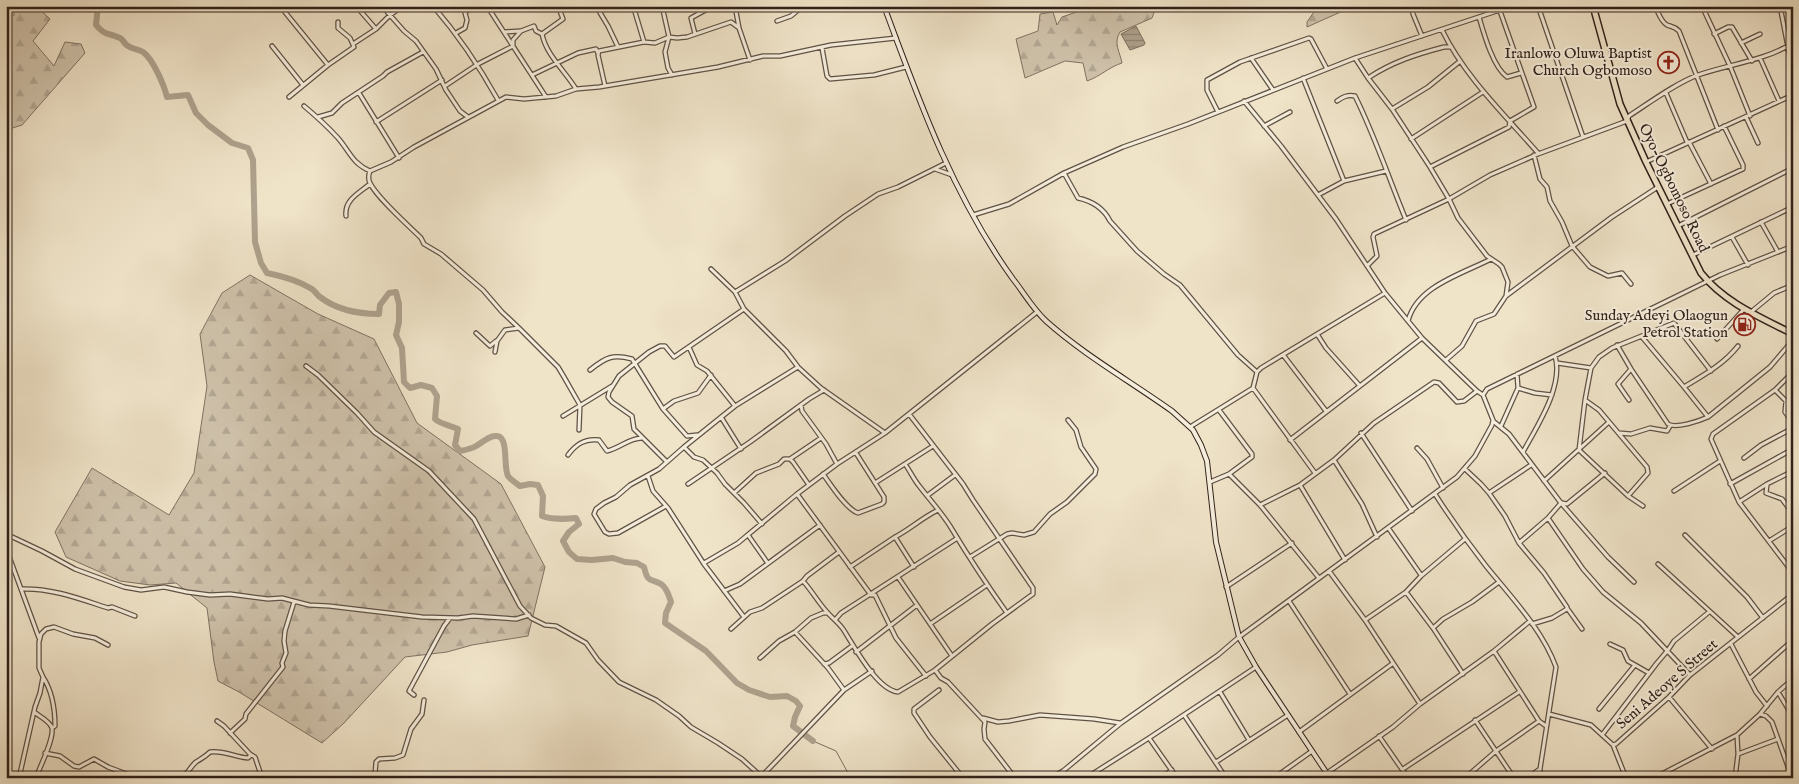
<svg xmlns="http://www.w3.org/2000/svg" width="1799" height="784" font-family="'IM FELL English',serif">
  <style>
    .forest { fill: url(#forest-firs); stroke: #807263 }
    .water { fill: url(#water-rules); stroke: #7c6e5f }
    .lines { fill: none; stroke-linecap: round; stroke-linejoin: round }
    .stream { stroke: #7c6e5f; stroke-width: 1 }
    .river { stroke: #aea18d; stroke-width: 6 }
    .street-casing { stroke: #605246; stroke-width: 5.5 }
    .secondary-casing { stroke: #31211b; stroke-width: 6 }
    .highway-casing { stroke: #31211b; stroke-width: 8 }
    .street { stroke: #f5eddb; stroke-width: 3 }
    .secondary { stroke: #f5eddb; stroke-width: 4 }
    .highway { stroke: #efe3c8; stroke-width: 5 }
    .labels { text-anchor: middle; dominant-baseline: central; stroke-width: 4; stroke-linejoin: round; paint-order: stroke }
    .poi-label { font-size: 15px; fill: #31211b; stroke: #f5eddb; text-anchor: end }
    .street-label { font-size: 15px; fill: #31211b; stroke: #f5eddb }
  </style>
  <defs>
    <pattern id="forest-firs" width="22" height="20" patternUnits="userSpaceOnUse" patternTransform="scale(1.25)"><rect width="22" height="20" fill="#cfc2ab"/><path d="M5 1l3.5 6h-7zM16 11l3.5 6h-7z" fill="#b2a693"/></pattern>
    <pattern id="water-rules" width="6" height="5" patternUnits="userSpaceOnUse" patternTransform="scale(1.25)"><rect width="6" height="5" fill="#aea18d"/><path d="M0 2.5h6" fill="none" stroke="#8e8372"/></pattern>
  </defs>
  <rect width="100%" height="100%" fill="#efe3c8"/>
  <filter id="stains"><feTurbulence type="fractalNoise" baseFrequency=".004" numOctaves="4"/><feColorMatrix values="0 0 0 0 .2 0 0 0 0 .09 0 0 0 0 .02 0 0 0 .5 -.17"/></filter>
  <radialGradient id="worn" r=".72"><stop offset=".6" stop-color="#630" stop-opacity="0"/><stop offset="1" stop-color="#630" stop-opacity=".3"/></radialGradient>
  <path class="forest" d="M14 6H36L50 19 33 41 54 66 65 42 81 44 85 53 22 125 6 130V19L14 15Z
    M1094 6 1156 7 1152 18 1120 32C1113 43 1120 52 1122 63 1109 67 1101 76 1087 81L1083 63 1065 61 1025 78 1016 39 1038 31 1040 14 1053 12 1057 25 1062 17Z
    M1314 6H1354L1307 27V22L1316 9Z
    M250 275 318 314 374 339 417 423 501 484 545 567 528 636 472 645 447 652 405 657 344 723 322 743 239 692 218 681 214 662 207 608 176 583 150 585 120 581 66 557 55 532 92 468 169 515 194 473 207 386 200 334 222 293Z"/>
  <path class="water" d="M1136 26 1145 43 1144 45 1130 50 1121 34Z"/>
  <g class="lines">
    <path class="stream" d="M813 741 836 751 848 773 856 778"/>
    <path class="river" d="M98 6 96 25C107 37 107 32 120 38 124 40 124 44 128 46 132 49 138 49 143 52 153 59 164 85 167 97L188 95 196 113 208 125 232 143 248 148 253 160 255 242 261 263 267 273C282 276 299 281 312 289 315 291 317 295 320 297 337 310 359 314 379 314L380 305 389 293 396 292 399 304V322L396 335 402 348 404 382 410 388 421 385 432 388 437 396 435 419C442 425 450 425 458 429L455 445 460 451C466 450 471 449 476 446 482 443 489 435 497 436 509 437 503 467 508 476 511 480 516 483 520 486L530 484 538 485 543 496 542 516C553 520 565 519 576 518L579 524 569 532 563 541 569 552 577 559 592 560 613 558 625 562 637 563 644 567C648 583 649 578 661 584 667 588 669 596 671 602L666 613 665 623 706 651 737 683 749 690 770 697 787 696 796 701 800 706 795 717 793 726 813 741"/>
    <defs>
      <path id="street" d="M280 6 328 65
        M356 6 376 29
        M382 6 404 31 416 41 436 69 446 90 460 111 468 117
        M433 6C459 36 479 66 498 100
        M487 6 546 97
        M558 6 563 19 542 34C546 55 566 72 576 89
        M596 6 608 26 618 47
        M631 6 635 12 644 42
        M662 6 669 37 665 52 668 68 672 75
        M735 6 739 28 750 60
        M1412 6 1413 14 1422 36
        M1538 6 1583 137
        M1655 6C1658 12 1661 22 1667 25 1672 27 1674 26 1679 31L1718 130
        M1702 6 1730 66 1750 116
        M1744 6V8
        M1780 6 1793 73
        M1479 17C1484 34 1493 67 1507 77L1521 73
        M777 21 791 16 803 6
        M1442 30C1465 77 1504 114 1538 153
        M504 32 520 31
        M456 33 465 28 467 20 465 13 472 6
        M695 34 691 18 713 6
        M1714 34 1728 27H1732L1752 61
        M1741 43 1760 34
        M353 44 376 29 390 15 403 6
        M272 46 303 85
        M822 48 827 76 830 79 874 75 906 67
        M1251 58 1273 90
        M1355 58 1368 78 1392 109 1430 167 1449 199 1458 218 1487 256 1499 264 1502 267 1508 282 1506 296
        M1760 58 1779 101
        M532 75 578 53 596 49 598 53
        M1303 78 1344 181
        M1368 78C1392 62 1417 54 1444 47H1450
        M445 86 478 64 513 46V40L521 31 534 26 536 31 542 34
        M605 86 598 55 599 51 644 42 655 43 669 37 677 38 687 37 731 22 739 28
        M359 93 399 158
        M1666 93 1687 142H1689L1711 184
        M289 97 328 65 354 47 350 38 338 28V22
        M1244 101 1281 146 1336 219 1385 293 1422 338 1477 391 1483 395
        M1337 101C1343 97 1348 94 1355 96 1375 136 1389 179 1406 220
        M304 106C316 116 327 126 338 138 350 152 352 163 370 171
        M1392 109 1428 87 1459 62
        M1218 112 1207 90V80L1240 62 1309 38 1311 39 1327 69
        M318 117 332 113 342 103 383 76 387 72 423 52
        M1746 117 1758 143
        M376 122 442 80
        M1264 126 1290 112
        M1411 139 1483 92
        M1534 155 1540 179 1547 187 1550 201 1562 222 1572 246 1590 267 1608 276 1622 273 1631 284
        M1646 162 1793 95
        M1430 167 1509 127 1510 121 1534 107 1500 11
        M935 169 952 175
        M1064 173 1078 198C1092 201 1103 207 1110 221L1137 251 1164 274 1180 285 1238 355 1257 372
        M1318 195 1344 181 1386 171
        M1667 204 1743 169V165L1724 126
        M973 215 1009 204 1064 173 1123 147 1188 124 1355 58 1512 6
        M346 216C344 200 359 193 370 184
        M1761 222 1778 252
        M1678 226 1793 168
        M1732 237 1748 265
        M1693 255 1793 207
        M1367 266 1377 256 1373 237 1374 234 1449 199 1490 175 1538 154 1627 121 1629 116C1649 103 1676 83 1698 75 1730 64 1764 61 1793 43
        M711 269 735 292
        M1751 312 1774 293 1793 285
        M1408 321C1417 286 1462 274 1491 259
        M519 328 558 367 564 377 580 405 579 430
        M476 333 490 346 496 341
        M1317 334 1326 348 1360 386
        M1642 337 1684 387C1704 375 1724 364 1738 346
        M1717 339 1744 309
        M1617 345 1631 369 1668 424C1676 429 1699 421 1708 417L1770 367 1793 340
        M689 347 697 365 707 371 735 406
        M495 352 497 341 505 330 519 328 502 312 483 290 441 254 424 244 421 238C408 225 377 198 370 183 368 179 368 176 370 171L391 162 414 147 506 97 524 99 556 96 576 89 599 87 718 67 763 56H780L831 45 896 38
        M1284 356 1326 411
        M1446 360 1462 346 1476 321 1494 314 1506 296 1612 217 1658 187
        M1557 363 1591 368
        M306 366 318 375 357 413 374 432 429 471 474 519 520 606 531 618 545 625 556 626 586 643 598 660 619 682 656 700 679 716 691 727 718 743 742 759 763 778
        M590 370C606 357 613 354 632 359L663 409 687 436 697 435
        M1793 372 1775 390 1713 434 1711 439 1739 502 1793 573
        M1684 387 1708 417
        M1253 388 1315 473
        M1518 388 1535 393 1552 395
        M1775 390 1786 401 1785 412 1793 423
        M1585 400 1599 410 1647 467 1648 473 1628 496
        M1629 400 1618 384 1631 369
        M801 405 802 411 826 444 837 464
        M663 409 674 401 698 393 711 375
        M563 416 612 386
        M721 417 741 449
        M1493 421 1509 434 1561 503 1548 518 1583 569 1603 592 1641 623 1690 675
        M1501 426 1518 388 1517 374
        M1190 427 1253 388 1257 372 1261 368 1385 293
        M885 433 821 388 798 367 786 351 744 309 735 292 785 261 845 216 878 194 898 187 946 163
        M1361 433 1412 511
        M1619 433 1631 434 1650 428 1667 431 1670 426
        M1290 440 1422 338
        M684 447 694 457 703 460 717 473 725 484 744 503 762 524
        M1417 448 1427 459 1443 488
        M1523 452C1537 426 1564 386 1555 356
        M568 455C576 444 585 438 599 440L607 451C620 448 629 438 642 438
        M1744 458 1761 445 1793 428
        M790 459 821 438
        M1334 460 1362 504 1377 537
        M667 462 634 429 632 416 612 402 608 397 609 392 619 376 649 352 660 346H665L674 357 744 309
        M905 464C910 471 914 480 920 487 930 500 941 512 950 526 968 556 987 585 1007 613
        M1465 469 1481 484 1489 493 1505 516 1519 543 1544 573 1567 607V609L1552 618 1532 624
        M823 474C831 485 846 509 858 513L882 504 884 502V497L856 453
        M1229 474 1260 505 1319 578
        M648 476 653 491 668 508 704 564 744 617
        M1544 481 1609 422
        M1210 482 1229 474 1252 457V454L1219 410
        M875 483 933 446
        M688 484 750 442 809 399 824 390
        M1730 484 1793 449
        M1300 485 1345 560
        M1767 485 1766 493 1782 499 1788 507H1793
        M1674 491 1720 461
        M734 493 756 473 779 464 784 459H790L793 462 809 485
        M1489 493 1531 465
        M797 494 871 595H875L896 638 926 676
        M1435 494C1451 519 1468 543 1486 566 1511 597 1542 629 1556 667L1540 769 1527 778
        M928 495 955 475
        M1739 502 1767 484 1793 471
        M1561 503 1608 557 1634 582
        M1562 503 1567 504 1605 473
        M1260 505 1300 485 1334 460 1374 423 1434 382 1439 383 1457 402 1464 401 1477 391
        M666 506 618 533 609 534 605 532 594 514 596 509 604 503 616 497 630 485 659 469 684 447 735 406 798 367
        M1643 506 1628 496 1579 450 1585 400 1591 368 1599 357 1612 348 1674 323 1711 371
        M1389 529 1421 575
        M6 534 42 551 75 569 124 587 141 590 164 587 187 592 210 595 230 594 268 599 282 598 309 605 329 606 422 617 458 618 473 616 516 619 529 615
        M748 535 767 562
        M1685 535 1747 597 1763 618
        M6 539 10 559 39 638
        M1769 541 1793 526
        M1519 543 1548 518
        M970 557 1007 534 1012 533 1024 535 1034 532 1050 514 1067 502 1095 474 1096 469 1081 447 1076 430 1068 420
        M704 563 738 543 797 494 837 464 885 433 1037 312
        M1658 564 1738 637
        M850 567 895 537
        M914 567 895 537C910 529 922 518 938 510
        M1329 571 1365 620 1420 704
        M898 577 952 656
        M803 581C812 591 818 602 827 612 832 618 838 622 843 629 854 646 877 690 898 692L935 670 992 624 1033 594V588L973 500 963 484 909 414
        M1226 587 1292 543
        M22 589C52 588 80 599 108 608L112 607 135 616
        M724 591 740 584 820 525
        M1406 592 1433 628 1463 674
        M1289 601 1350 694
        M1567 608 1582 629
        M835 620 841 613 956 539
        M1365 620 1406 592 1421 576 1465 539
        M930 624 987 585
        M1433 628 1443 619 1472 602 1499 582
        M731 629 750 612 762 608 803 581 807 576 839 552
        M795 632 828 668 844 690
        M1610 644 1623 650 1628 661 1649 673
        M1731 644 1756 692 1767 706
        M1494 651 1539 721 1546 726
        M856 652 917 605
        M760 658 779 641 795 632 811 618 823 613H827
        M824 664 829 663 852 646
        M935 670 941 678 948 682 985 722 984 729 985 739 1015 778
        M43 677C52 691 55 709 55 726L52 728
        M1749 679 1793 640
        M939 690 914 709V713L930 737 963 778
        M1220 692 1249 740
        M1778 692 1793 717
        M414 695 409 691 444 626 450 618
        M1669 697 1712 749
        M1599 709 1635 665
        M34 712C39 716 50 721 52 728 54 740 40 766 36 778
        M1549 714 1591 725 1613 745 1616 744 1669 697 1690 675 1793 594
        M1760 714 1766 716 1772 722 1792 778
        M1184 715 1226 778
        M983 718 998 722 1009 721 1040 715 1094 719 1120 723
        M1475 720 1514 778
        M217 721 224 726 250 754 255 757 262 778
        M1299 732 1392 664
        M230 733 245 719 246 714 283 667 282 663 286 653 284 641 285 631 294 602
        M1602 735 1657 663 1668 650 1674 641 1709 612
        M1379 736 1408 778
        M1149 738 1177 778
        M1613 745 1626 778
        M45 753 60 756 74 766 79 767 94 759 108 767 137 778
        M1738 754 1778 739
        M1216 762 1288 715
        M1403 769 1519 692
        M1063 771 1067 778
        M1327 773 1393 727 1420 704 1494 651 1530 621
        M762 776 844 690 872 671
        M19 778 35 707 40 693 43 677 39 668V642L41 634 46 629 54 627 73 634 95 638 108 645
        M182 778C188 773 191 766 196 762 202 758 205 757 210 752 223 750 235 757 248 758L251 755
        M357 778H368
        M370 778 375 774 376 762 379 759 395 758 403 755 411 729 422 714 424 700
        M1051 778 1063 771 1121 723 1218 655 1239 637 1457 477 1475 456 1492 425 1493 420 1483 395 1487 389 1720 275 1793 246
        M1086 778 1149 738 1256 667
        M1161 778 1172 770
        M1274 778 1312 751
        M1465 778 1496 751 1539 721
        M1539 778 1540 770
        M1654 778 1737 735 1760 714 1778 692 1793 679
        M1735 778 1738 754 1737 735"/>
      <path id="secondary" d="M884 6C919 101 953 196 1013 279 1024 293 1033 309 1046 321 1084 355 1130 381 1172 411L1193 430 1201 445 1207 461 1216 542 1239 637 1256 667 1330 778"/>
      <path id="highway" d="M1593 6 1620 104 1646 162 1701 273C1725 303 1760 317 1793 334"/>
    </defs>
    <use href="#street" class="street-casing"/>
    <use href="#secondary" class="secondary-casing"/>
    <use href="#highway" class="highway-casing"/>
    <use href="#street" class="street"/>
    <use href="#secondary" class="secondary"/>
    <use href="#highway" class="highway"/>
  </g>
  <defs>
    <symbol id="church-ring" viewBox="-11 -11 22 22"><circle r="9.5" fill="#f5eddb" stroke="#8f2418" stroke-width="1.5"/><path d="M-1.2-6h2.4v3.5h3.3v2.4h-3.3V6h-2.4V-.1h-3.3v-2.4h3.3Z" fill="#8f2418"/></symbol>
    <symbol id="fuel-ring" viewBox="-11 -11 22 22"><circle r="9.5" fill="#f5eddb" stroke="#8f2418" stroke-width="1.5"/><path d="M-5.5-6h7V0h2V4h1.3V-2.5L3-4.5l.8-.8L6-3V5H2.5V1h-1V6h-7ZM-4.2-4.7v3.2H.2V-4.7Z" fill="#8f2418"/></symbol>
  </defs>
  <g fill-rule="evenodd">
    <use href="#church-ring" x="1656" y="50" width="25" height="25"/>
    <use href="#fuel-ring" x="1732" y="312" width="25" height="25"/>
  </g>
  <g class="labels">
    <g class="poi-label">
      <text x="1652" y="53">Iranlowo Oluwa Baptist<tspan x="1652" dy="17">Church Ogbomoso</tspan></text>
      <text x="1728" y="315">Sunday Adeyi Olaogun<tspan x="1728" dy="17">Petrol Station</tspan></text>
    </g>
    <g class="street-label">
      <text transform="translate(1674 188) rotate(64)">Oyo-Ogbomoso Road</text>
      <text transform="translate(1667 684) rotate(-41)">Seni Adeoye S Street</text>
    </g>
  </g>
  <rect width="1799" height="784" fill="none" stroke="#efe3c8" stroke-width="25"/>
  <rect x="8" y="8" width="1784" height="769" fill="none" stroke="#31211b" stroke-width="2.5"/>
  <rect x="12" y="12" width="1774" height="759" fill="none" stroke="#31211b"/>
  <rect width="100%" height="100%" filter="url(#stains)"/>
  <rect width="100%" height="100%" fill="url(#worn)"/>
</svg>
